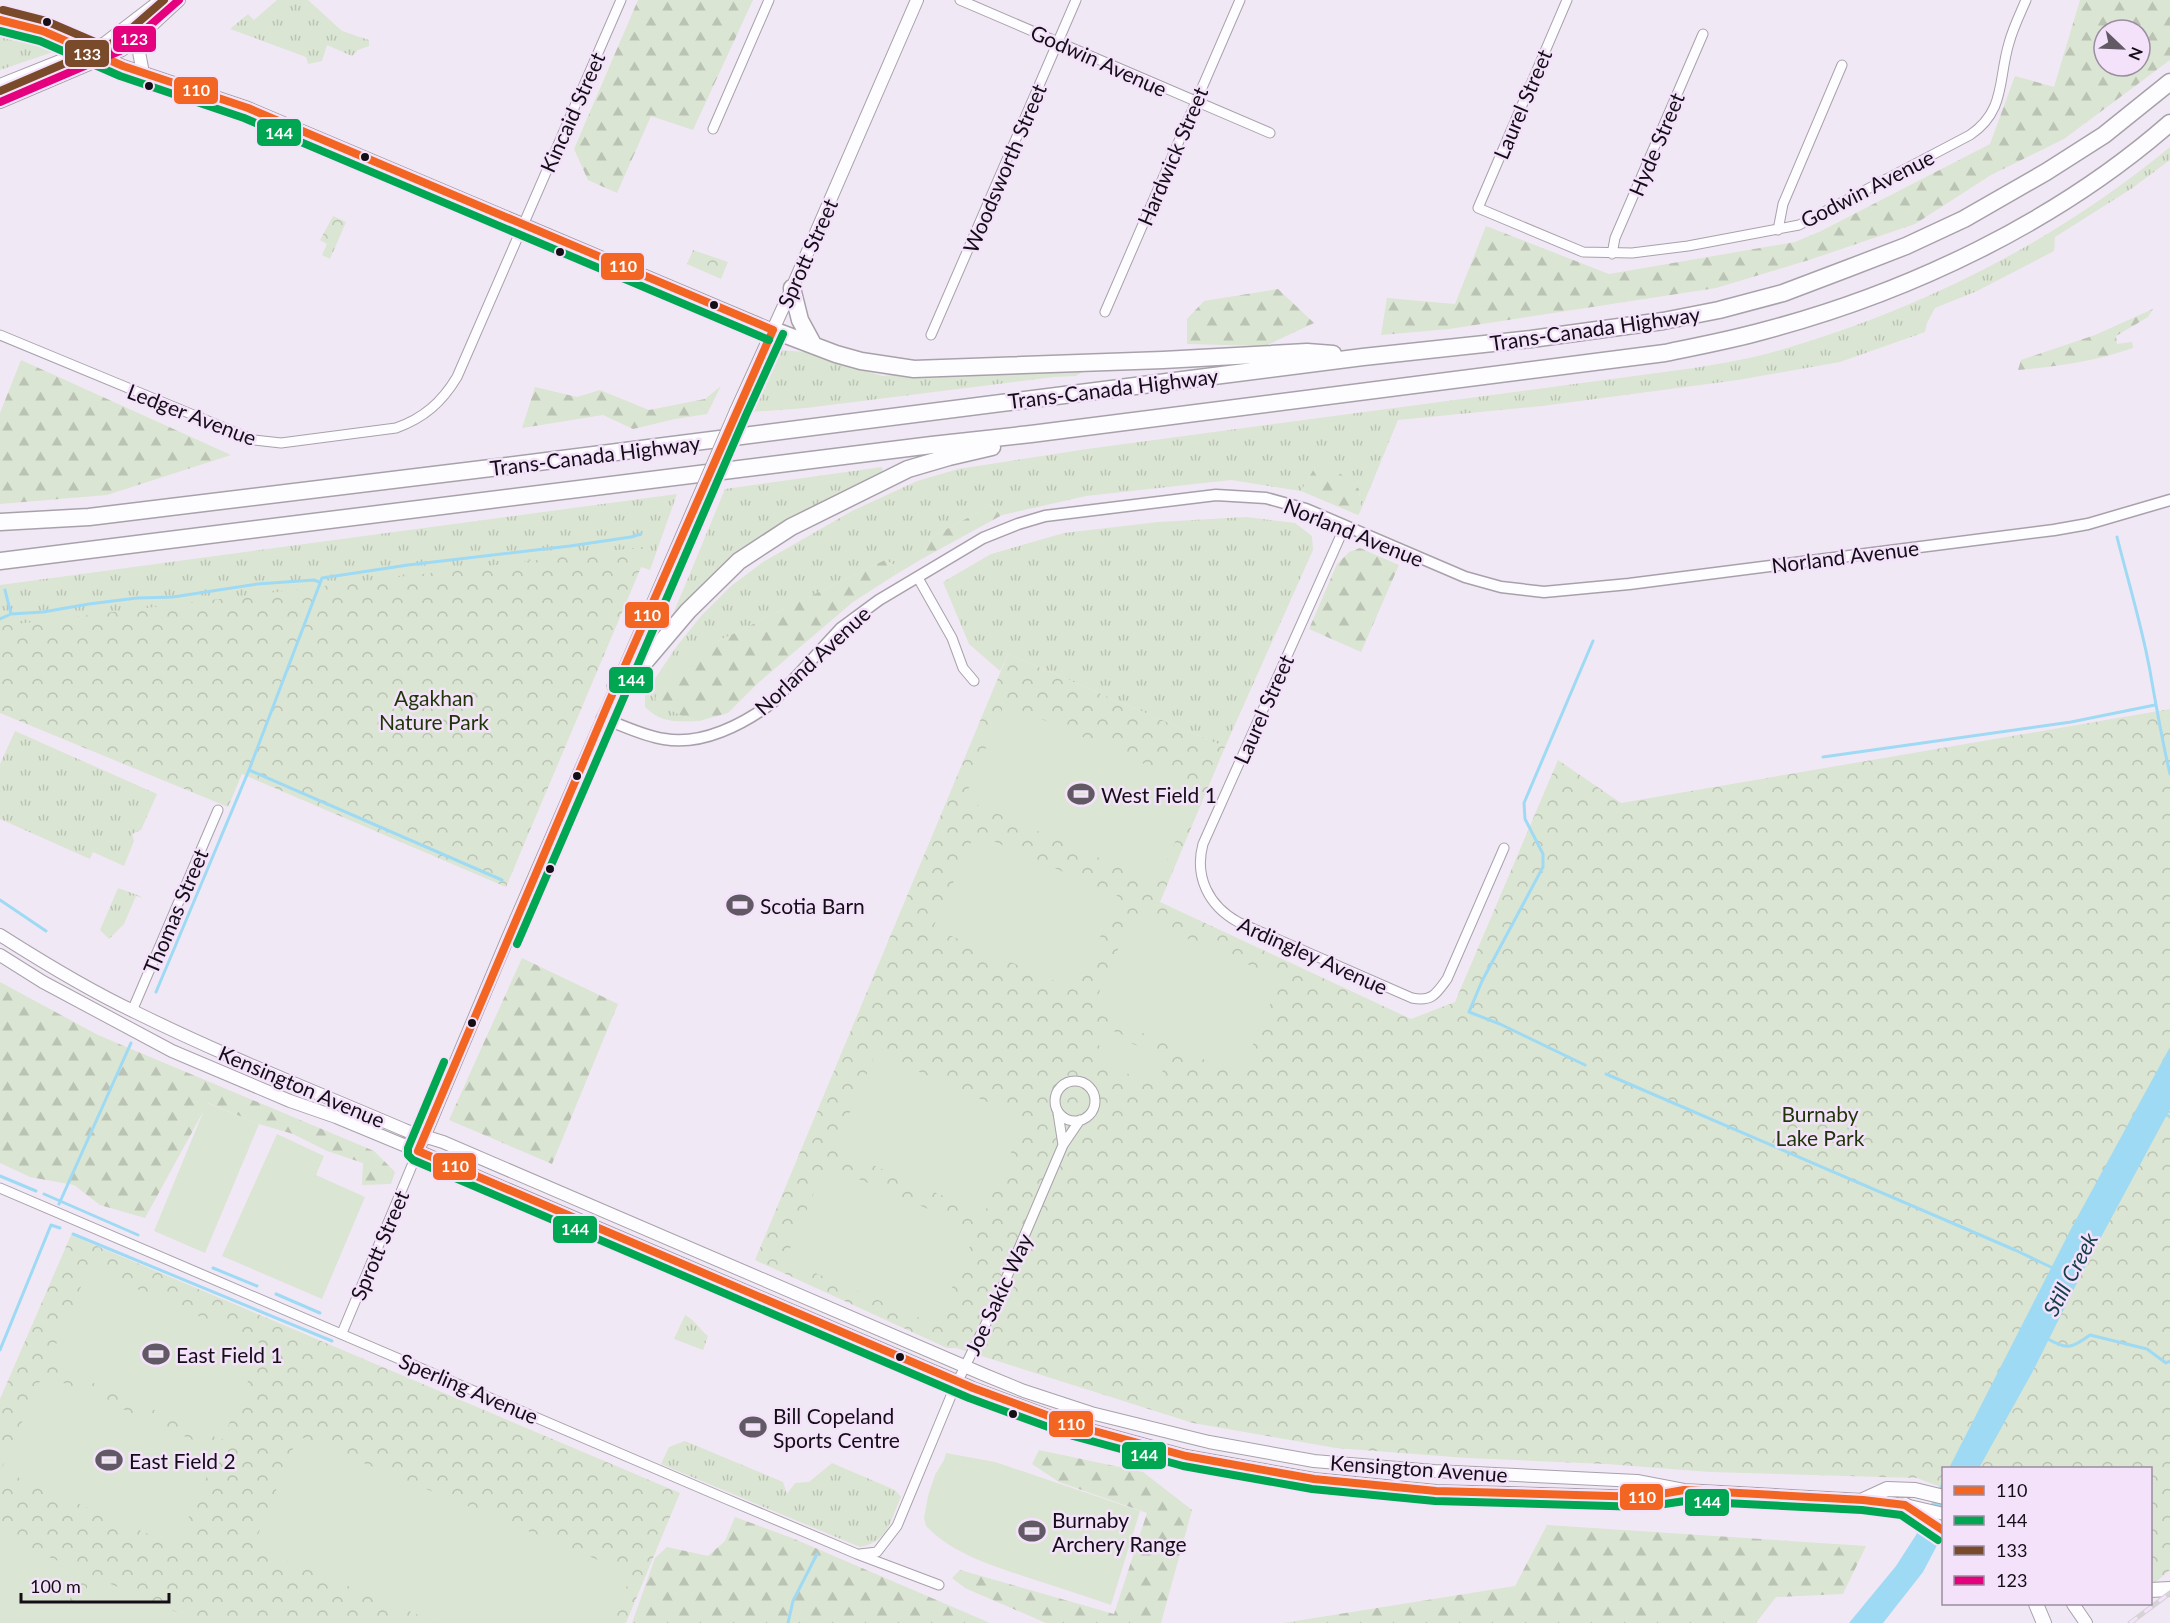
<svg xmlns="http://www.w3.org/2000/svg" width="2170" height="1623" font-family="Lato,sans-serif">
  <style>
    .grass { fill: url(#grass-tufts) }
    .forest { fill: url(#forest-firs); fill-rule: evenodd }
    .park { fill: url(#park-crowns) }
    .pitch { fill: #dbe5d3 }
    .water { fill: #9edaf4 }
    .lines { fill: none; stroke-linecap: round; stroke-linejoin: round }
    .stream { stroke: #9edaf4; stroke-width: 3 }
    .minor-casing { stroke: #a8a1ab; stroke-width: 11 }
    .tertiary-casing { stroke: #a8a1ab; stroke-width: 13 }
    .secondary-casing { stroke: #a8a1ab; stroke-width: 14 }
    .primary-casing { stroke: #a8a1ab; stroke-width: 16 }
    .motorway-casing { stroke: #a8a1ab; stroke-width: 19 }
    .minor { stroke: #fdfcfe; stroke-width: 9 }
    .tertiary { stroke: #fdfcfe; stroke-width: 10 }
    .secondary { stroke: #fdfcfe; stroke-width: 12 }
    .primary { stroke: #fdfcfe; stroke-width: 14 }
    .motorway { stroke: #fdfcfe; stroke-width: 16 }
    .rail-casing { stroke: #d6d3d7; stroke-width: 5 }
    .rail { stroke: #f4e2fb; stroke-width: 3; stroke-dasharray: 9; stroke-linecap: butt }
    .secondary-bridge-casing { stroke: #a8a1ab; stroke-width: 14; stroke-linecap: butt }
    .secondary-bridge { stroke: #fdfcfe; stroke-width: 12 }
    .bus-1-casing { stroke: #f4e2fb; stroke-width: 12 }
    .bus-2-casing { stroke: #f4e2fb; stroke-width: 12 }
    .bus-3-casing { stroke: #f4e2fb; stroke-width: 12 }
    .bus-4-casing { stroke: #f4e2fb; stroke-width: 12 }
    .bus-1 { stroke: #f26522; stroke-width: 8 }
    .bus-2 { stroke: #00a651; stroke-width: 8 }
    .bus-3 { stroke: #7a4b2a; stroke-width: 8 }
    .bus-4 { stroke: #e5007d; stroke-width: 8 }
    .bus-dot { fill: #140e16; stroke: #f4e2fb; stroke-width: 2 }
    .labels { text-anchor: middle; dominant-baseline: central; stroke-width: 5; stroke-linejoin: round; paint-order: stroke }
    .street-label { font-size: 21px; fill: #140e16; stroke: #f4e2fb }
    .park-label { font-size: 21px; fill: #1e3607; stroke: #f4e2fb }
    .poi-label { font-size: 21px; fill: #140e16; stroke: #f4e2fb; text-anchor: start }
    .water-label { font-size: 22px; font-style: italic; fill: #153f4c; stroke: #f4e2fb }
    .line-badge { stroke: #f4e2fb; stroke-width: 2 }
    .badge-label { font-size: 16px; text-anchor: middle; font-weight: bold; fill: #fff }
  </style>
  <defs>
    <pattern id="grass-tufts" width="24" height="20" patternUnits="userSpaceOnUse" patternTransform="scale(1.5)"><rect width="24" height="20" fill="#dbe5d3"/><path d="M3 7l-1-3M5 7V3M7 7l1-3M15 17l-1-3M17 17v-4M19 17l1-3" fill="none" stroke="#bbc3b4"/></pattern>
    <pattern id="forest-firs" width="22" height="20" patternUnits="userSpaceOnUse" patternTransform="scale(1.5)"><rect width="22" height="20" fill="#dbe5d3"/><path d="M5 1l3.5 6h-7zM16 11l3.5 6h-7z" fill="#bbc3b4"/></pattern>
    <pattern id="park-crowns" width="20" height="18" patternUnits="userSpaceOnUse" patternTransform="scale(1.5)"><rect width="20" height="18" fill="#dbe5d3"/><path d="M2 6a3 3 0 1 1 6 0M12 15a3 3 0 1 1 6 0" fill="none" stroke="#bbc3b4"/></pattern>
  </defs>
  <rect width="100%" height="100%" fill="#f1e8f5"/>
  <path class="grass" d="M277 0H308L342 31 369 40V46L358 50 352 56 327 45 322 61 308 64 306 57 230 29 248 14 254 20Z
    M0 33 26 38 59 50 0 70Z
    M2170 147V160L2131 189 2055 237 2054 251 1977 291 1935 308 1927 323 1925 332 1840 362 1738 380 1542 406 1398 420 1361 510 1359 489 1315 467 1301 491 1231 480 1086 496 1002 515 992 505 930 538 920 560 895 575 896 566 885 560 710 645 675 669 684 717 699 721C677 722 661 723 645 707V696L652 683 677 646 701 616 731 586 763 562 852 511 917 481 958 469 1087 449 1694 368C1718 364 1742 360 1766 354 1912 314 2053 244 2170 147Z
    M780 350 806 352 821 358 883 376 908 373 940 376 1091 366 1076 376 1054 377 806 408 751 412Z
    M882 467 883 473 739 552 688 599 671 619 725 489Z
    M677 494 650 570 615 558 0 692V585Z
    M1246 517 1295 523 1312 536 1313 550 1225 747 1008 654 1000 671 969 644 943 582 991 554 1064 533 1158 522Z
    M15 731 157 794 141 830 132 834 134 841 124 866 93 852 90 859 0 819V764Z
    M118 888 140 896 142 898 136 896 124 924 109 939 100 930Z
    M685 1315C695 1320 699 1329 708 1336L703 1350 674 1339Z
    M685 1441 783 1482 787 1494 795 1483 809 1482 832 1463 895 1490 901 1497C890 1521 888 1542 860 1547L661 1464 669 1447Z"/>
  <path class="forest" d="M638 0H753L693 130 651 116 617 193 588 180 574 149Z
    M2080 0H2170V60L2064 139 1991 175 1915 224 1809 260 1716 288 1449 329 1381 335 1387 298 1455 304 1486 226 1609 274 1795 242 1821 231 1990 144 2015 76 2054 87ZM2104 30H2140V66H2104Z
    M1278 289 1314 323 1265 346 1187 344V319L1204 301Z
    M2153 309 2148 317 2116 336 2117 344 2132 342 2133 348C2092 362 2061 366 2018 370L2021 360 2095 335Z
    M21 360 231 455 107 495 0 504V413Z
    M721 386 707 414 675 419 633 429 603 415 522 428 535 387 577 397 600 390 649 410 705 399Z
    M1315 467H1332L1359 489 1361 510 1358 515 1301 491Z
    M992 505 1002 515 920 560 930 538Z
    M1360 548 1399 565 1361 652 1309 629 1337 564 1349 552Z
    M885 560 896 566 895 575 853 602 758 683 728 713 699 721 684 717 664 707 655 699 659 689 675 669 708 646Z
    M522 958 618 1004 552 1164 449 1120Z
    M0 982 98 1035 374 1151 395 1172 391 1184 362 1185 363 1163 327 1151 293 1134 259 1124 208 1103 145 1218 100 1205 74 1185 30 1177 0 1163Z
    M1039 1450 1143 1472 1192 1510 1161 1623H1046L965 1588 952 1578 960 1570 1114 1614 1147 1513 1059 1482 1032 1464Z
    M735 1517 792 1538 990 1623H632L655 1558 667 1547 708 1556 725 1541Z
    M1547 1525 1866 1546 1843 1594 1776 1597 1756 1623H1283L1515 1586Z"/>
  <path class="park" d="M333 216 346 222 330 259 322 255 327 244 320 240Z
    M693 250 728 262 721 279 687 264Z
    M650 546 506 887 242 774 228 807 0 713V626Z
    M1008 654 1225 747 1160 902 1411 1019 1455 1002 1558 760 1621 803 2170 709V1570L2151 1586 2150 1468H1944L1943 1488 1917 1478 1710 1472 1606 1464 1467 1458 1336 1448 1193 1423 956 1348H947L755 1260Z
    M71 1235 680 1493 626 1623H0V1399Z"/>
  <path class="pitch" d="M1005 703 1199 788 1157 883 964 799Z
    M975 833 1118 896 1077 991 933 928Z
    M1133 915 1281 979 1240 1075 1091 1011Z
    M1099 1025 1128 1037 1126 1041 1168 1059 1156 1086 1094 1059 1100 1046 1092 1042Z
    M876 1053 1026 1119 984 1214 834 1148Z
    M207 1103 259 1124 205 1253 154 1231Z
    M277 1134 324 1156 316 1175 365 1197 322 1299 222 1256Z
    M826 1165 977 1230 936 1325 785 1260Z
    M89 1268 264 1345 222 1440 48 1363Z
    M43 1374 218 1451 176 1546 1 1470Z
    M298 1436 632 1574 611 1623H438L253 1547Z
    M946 1453 995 1462 1140 1511 1111 1605C1085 1596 1058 1587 1032 1579 994 1566 954 1555 926 1526L924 1518 928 1496 935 1475 944 1460Z
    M0 1536 82 1571 59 1623H0Z
    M92 1576 202 1623H72Z"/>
  <path class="water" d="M2170 1047V1109L2085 1267 2033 1371 1979 1468H1949L2072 1227Z
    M1943 1480V1534L1923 1572 1883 1623H1849L1896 1566 1916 1535Z"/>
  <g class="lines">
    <path class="stream" d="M2117 537C2128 581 2142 626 2150 671 2156 705 2162 740 2170 774
      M5 590 11 614
      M0 619 11 614 43 612 89 604 137 598 173 597 257 584 314 580 319 582
      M1823 757 2071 722 2155 705
      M249 770 502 880
      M0 900 46 931
      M156 992 249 770 322 578 408 565 570 546 631 537 641 534
      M1585 1065 1500 1024 1469 1012 1482 981 1543 867V854L1525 819 1524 803 1593 641
      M1606 1074 2015 1250 2055 1269
      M2164 1113 2170 1117
      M0 1176 36 1191
      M44 1194 138 1235
      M59 1204 131 1043
      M73 1234 332 1341
      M213 1268 257 1286
      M276 1294 320 1313
      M2046 1338C2067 1350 2071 1349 2090 1335L2147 1349 2166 1363 2170 1361
      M0 1350 51 1225 60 1228
      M788 1623 793 1601 817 1554"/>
    <defs>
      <path id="minor" d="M960 0 1270 133
        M1567 0 1478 208 1583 252 1632 253 1688 246 1799 225 1970 135C2006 111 1998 79 2009 43 2013 28 2020 14 2026 0
        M713 129 769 0
        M1778 230 1783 204 1842 65
        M1612 254 1615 238 1703 34
        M1105 312 1240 0
        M0 335 254 440 281 443 396 428C424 418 442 402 457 377L621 0
        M931 335 1076 0
        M1345 526 1203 844C1194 877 1209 906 1238 922L1412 998C1432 1002 1436 994 1447 979L1504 848
        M918 578 952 638 963 668 974 681
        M132 1011 218 810
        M1055 1101a20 20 0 1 1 40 0a20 20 0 1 1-40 0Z
        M1058 1113 1063 1145
        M0 1188 724 1498 857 1554 939 1585
        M342 1333 418 1151
        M860 1554 877 1552 897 1526 953 1391 994 1307 1063 1145 1080 1120"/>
      <path id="tertiary" d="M602 718C622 725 643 736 664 739 702 746 744 724 773 702L841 628 879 600 983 538 1018 524 1045 516 1216 495 1266 498 1306 509 1465 577 1501 587 1544 592 1629 584 2054 530 2088 524 2170 500"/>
      <path id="secondary" d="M0 20 43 31 123 66 248 108 773 330
        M139 37V52L143 73
        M0 85 105 43 161 0
        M0 102 122 50 139 37 179 0
        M736 411 792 288 917 0
        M0 935C44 963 88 990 135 1012 224 1056 316 1092 407 1131L443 1142 985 1375 1024 1391 1091 1413 1209 1442 1314 1461 1434 1471 1637 1481 1684 1490 1863 1500 1905 1505 1944 1514
        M0 955 43 982 172 1051 290 1101 336 1117 418 1151 973 1388 1076 1426 1186 1456 1314 1479 1436 1491 1644 1497 1676 1492
        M422 1142 507 940 697 501
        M2073 1604 2086 1623"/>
      <path id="primary" d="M1863 1500 1887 1489 1915 1490 1944 1497
        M1905 1505 1944 1531
        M2150 1590 2170 1589
        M2036 1604 2044 1623"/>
      <path id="motorway" d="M792 288 800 320 813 344
        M773 330 836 354 861 361 914 369 1163 360 1307 352 1333 354
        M0 522 89 517 499 467 1363 357 1531 339 1663 321 1719 310 1783 293 1849 268 1906 246 1964 219 2046 172 2104 135 2170 82
        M0 561 932 445 1031 434 1665 353C1698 346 1731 340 1763 331 1908 293 2057 222 2170 123
        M616 686 637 671 688 611 739 561 791 527 908 469 949 457 992 447"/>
    </defs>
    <use href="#minor" class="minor-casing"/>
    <use href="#tertiary" class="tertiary-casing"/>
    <use href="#secondary" class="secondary-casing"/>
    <use href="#primary" class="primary-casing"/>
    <use href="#motorway" class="motorway-casing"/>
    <use href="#minor" class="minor"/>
    <use href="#tertiary" class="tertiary"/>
    <use href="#secondary" class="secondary"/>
    <use href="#primary" class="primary"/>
    <use href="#motorway" class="motorway"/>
    <defs>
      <path id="rail" d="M2130 1623 2170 1593"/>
    </defs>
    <use href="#rail" class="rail-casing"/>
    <use href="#rail" class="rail"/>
    <defs>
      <path id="secondary-bridge" d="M697 501 736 411"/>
    </defs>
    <use href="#secondary-bridge" class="secondary-bridge-casing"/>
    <use href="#secondary-bridge" class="secondary-bridge"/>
    <defs>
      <path id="bus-1" d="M0 20 43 31 123 66 248 108 773 330
        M773 330 608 704 418 1151 973 1388 1076 1426 1186 1456 1314 1479 1436 1491 1644 1497 1684 1490 1863 1500 1905 1505 1944 1531"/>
      <path id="bus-2" d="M0 31 40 41 120 76 244 118 769 340
        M517 944 746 415 783 334
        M444 1062 408 1148V1155L413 1160 969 1398 1073 1436 1183 1466 1312 1489 1435 1501 1644 1507 1685 1501 1862 1510 1901 1515 1938 1540"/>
      <path id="bus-3" d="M3 10 46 21 109 48
        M0 91 117 41 164 0"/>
      <path id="bus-4" d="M0 102 122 50 179 0"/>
    </defs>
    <use href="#bus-1" class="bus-1-casing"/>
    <use href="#bus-2" class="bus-2-casing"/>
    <use href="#bus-3" class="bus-3-casing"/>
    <use href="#bus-4" class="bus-4-casing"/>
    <use href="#bus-1" class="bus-1"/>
    <use href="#bus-2" class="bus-2"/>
    <use href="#bus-3" class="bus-3"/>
    <use href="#bus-4" class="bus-4"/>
  </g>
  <defs>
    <symbol id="stadium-bare" viewBox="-9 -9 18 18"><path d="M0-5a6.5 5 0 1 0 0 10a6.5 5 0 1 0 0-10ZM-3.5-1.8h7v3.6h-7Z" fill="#615a64" stroke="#f4e2fb" stroke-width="2.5" paint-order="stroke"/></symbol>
  </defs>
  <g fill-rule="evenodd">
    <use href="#stadium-bare" x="1062" y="775" width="38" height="38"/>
    <use href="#stadium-bare" x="721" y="886" width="38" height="38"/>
    <use href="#stadium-bare" x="137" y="1335" width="38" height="38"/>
    <use href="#stadium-bare" x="734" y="1408" width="38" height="38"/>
    <use href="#stadium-bare" x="90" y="1441" width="38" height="38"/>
    <use href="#stadium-bare" x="1013" y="1512" width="38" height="38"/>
  </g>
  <g class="bus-dot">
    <circle cx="47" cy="22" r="5"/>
    <circle cx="149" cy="86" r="5"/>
    <circle cx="365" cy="157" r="5"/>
    <circle cx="560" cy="252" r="5"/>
    <circle cx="714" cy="305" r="5"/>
    <circle cx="577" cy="776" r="5"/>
    <circle cx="550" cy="869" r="5"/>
    <circle cx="472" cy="1023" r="5"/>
    <circle cx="900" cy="1357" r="5"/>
    <circle cx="1013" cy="1414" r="5"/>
  </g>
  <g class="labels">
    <g class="street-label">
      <text transform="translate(1099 60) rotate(24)">Godwin Avenue</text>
      <text transform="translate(1522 104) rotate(-67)">Laurel Street</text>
      <text transform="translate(572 112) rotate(-66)">Kincaid Street</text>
      <text transform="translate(1656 144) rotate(-67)">Hyde Street</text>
      <text transform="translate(1172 156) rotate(-67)">Hardwick Street</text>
      <text transform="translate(1004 168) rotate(-67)">Woodsworth Street</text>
      <text transform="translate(1867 188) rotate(-27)">Godwin Avenue</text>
      <text transform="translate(807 253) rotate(-66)">Sprott Street</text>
      <text transform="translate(1595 328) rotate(-8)">Trans-Canada Highway</text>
      <text transform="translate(1113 388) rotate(-7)">Trans-Canada Highway</text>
      <text transform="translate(192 414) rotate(21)">Ledger Avenue</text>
      <text transform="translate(595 455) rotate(-7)">Trans-Canada Highway</text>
      <text transform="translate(1354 532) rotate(22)">Norland Avenue</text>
      <text transform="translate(1845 556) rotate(-7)">Norland Avenue</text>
      <text transform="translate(812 660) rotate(-43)">Norland Avenue</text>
      <text transform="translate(1263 709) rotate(-66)">Laurel Street</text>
      <text transform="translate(175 911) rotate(-67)">Thomas Street</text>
      <text transform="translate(1313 955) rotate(24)">Ardingley Avenue</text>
      <text transform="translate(302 1086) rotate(23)">Kensington Avenue</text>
      <text transform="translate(379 1245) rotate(-67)">Sprott Street</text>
      <text transform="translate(998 1294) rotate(-65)">Joe Sakic Way</text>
      <text transform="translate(469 1388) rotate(23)">Sperling Avenue</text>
      <text transform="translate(1419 1468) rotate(4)">Kensington Avenue</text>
    </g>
    <g class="park-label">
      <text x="434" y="697">Agakhan<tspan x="434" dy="24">Nature Park</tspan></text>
      <text x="1820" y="1113">Burnaby<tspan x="1820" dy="24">Lake Park</tspan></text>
    </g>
    <g class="poi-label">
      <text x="1101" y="794">West Field 1</text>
      <text x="760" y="905">Scotia Barn</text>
      <text x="176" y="1354">East Field 1</text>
      <text x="773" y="1415">Bill Copeland<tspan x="773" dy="24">Sports Centre</tspan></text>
      <text x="129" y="1460">East Field 2</text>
      <text x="1052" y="1519">Burnaby<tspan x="1052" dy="24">Archery Range</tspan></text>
    </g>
    <g class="water-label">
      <text transform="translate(2070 1274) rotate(-62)">Still Creek</text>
    </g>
  </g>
  <g class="line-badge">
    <rect x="112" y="25" width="45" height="28" rx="6" fill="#e5007d"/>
    <rect x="64" y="39" width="46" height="29" rx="6" fill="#7a4b2a"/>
    <rect x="173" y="76" width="46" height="29" rx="6" fill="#f26522"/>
    <rect x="256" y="118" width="46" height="29" rx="6" fill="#00a651"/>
    <rect x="600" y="252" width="45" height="29" rx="6" fill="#f26522"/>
    <rect x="624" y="601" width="46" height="28" rx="6" fill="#f26522"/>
    <rect x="608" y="666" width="46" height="28" rx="6" fill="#00a651"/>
    <rect x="432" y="1152" width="45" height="29" rx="6" fill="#f26522"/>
    <rect x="552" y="1215" width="46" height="29" rx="6" fill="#00a651"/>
    <rect x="1048" y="1410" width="46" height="28" rx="6" fill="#f26522"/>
    <rect x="1121" y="1441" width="46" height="29" rx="6" fill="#00a651"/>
    <rect x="1619" y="1483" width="45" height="28" rx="6" fill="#f26522"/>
    <rect x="1684" y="1488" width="46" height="29" rx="6" fill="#00a651"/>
  </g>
  <g class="badge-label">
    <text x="134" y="45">123</text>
    <text x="87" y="60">133</text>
    <text x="196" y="96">110</text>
    <text x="279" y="139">144</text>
    <text x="623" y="272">110</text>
    <text x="647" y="621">110</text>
    <text x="631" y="686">144</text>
    <text x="455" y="1172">110</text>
    <text x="575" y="1235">144</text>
    <text x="1071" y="1430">110</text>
    <text x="1144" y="1461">144</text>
    <text x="1642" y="1503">110</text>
    <text x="1707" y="1508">144</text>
  </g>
  <rect x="1942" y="1467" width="210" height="138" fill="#f4e2fb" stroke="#9a8d9f" stroke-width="1.5"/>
  <rect x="1954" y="1486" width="30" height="9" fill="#f26522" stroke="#9a8d9f" stroke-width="1.5"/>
  <text x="1996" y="1497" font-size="18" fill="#140e16">110</text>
  <rect x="1954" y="1516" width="30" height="9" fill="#00a651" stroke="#9a8d9f" stroke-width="1.5"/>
  <text x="1996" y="1527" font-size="18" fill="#140e16">144</text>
  <rect x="1954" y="1546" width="30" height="9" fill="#7a4b2a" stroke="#9a8d9f" stroke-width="1.5"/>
  <text x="1996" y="1557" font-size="18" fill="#140e16">133</text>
  <rect x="1954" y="1576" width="30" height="9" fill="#e5007d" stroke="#9a8d9f" stroke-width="1.5"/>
  <text x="1996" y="1587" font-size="18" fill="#140e16">123</text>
  <g transform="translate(2122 48) rotate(113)"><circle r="28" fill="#f4e2fb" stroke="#9a8d9f" stroke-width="1.5"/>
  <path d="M0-4.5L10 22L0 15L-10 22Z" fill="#615a64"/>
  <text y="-9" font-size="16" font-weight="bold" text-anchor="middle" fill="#140e16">N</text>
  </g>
  <path d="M21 1593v9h148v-9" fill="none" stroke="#140e16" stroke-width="3"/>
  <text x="30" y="1593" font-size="18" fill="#140e16" stroke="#f4e2fb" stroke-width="4.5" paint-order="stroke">100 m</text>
</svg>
